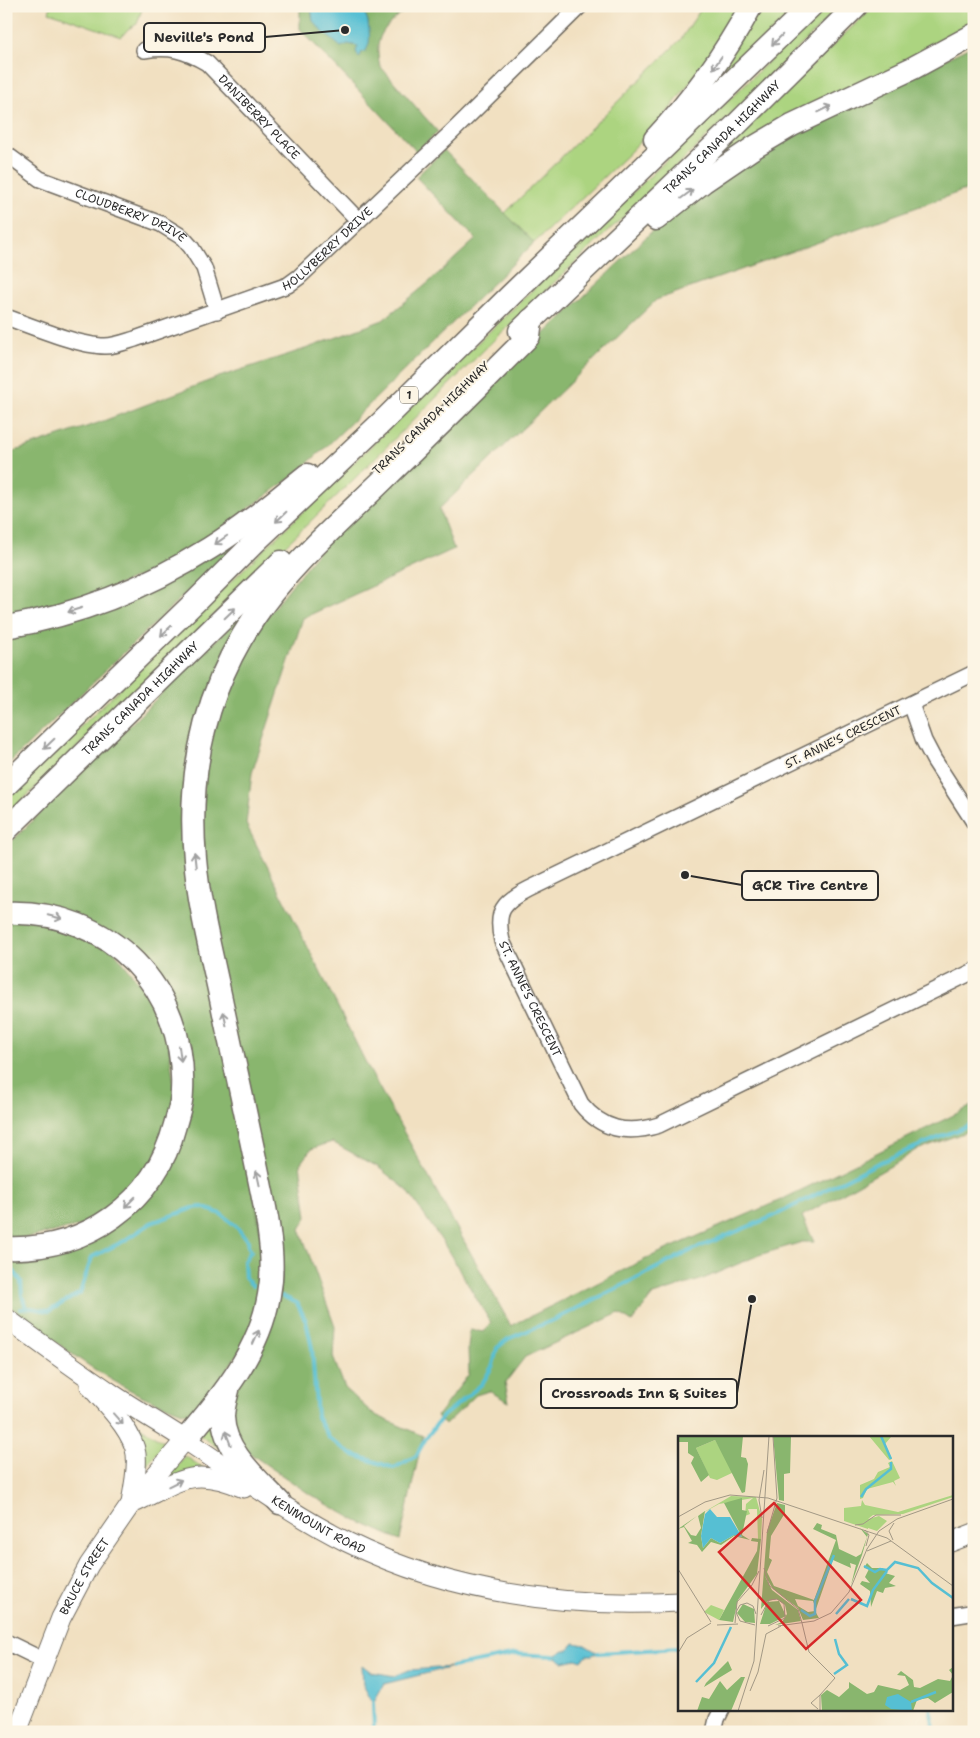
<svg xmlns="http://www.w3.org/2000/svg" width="980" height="1738" font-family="'Shantell Sans',sans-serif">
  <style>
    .green { fill: #acd480; stroke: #6c8056 }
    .forest { fill: #89b66e; stroke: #5a704c }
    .water { fill: #56bfd3; stroke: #40757f }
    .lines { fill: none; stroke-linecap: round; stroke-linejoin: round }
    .stream { stroke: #56bfd3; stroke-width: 4 }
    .minor-casing { stroke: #706a60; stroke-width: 18 }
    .major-casing { stroke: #706a60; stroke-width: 21 }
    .highway-casing { stroke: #706a60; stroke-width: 25 }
    .minor { stroke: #fff; stroke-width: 15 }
    .major { stroke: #fff; stroke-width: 19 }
    .highway { stroke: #fff; stroke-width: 22 }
    .oneway { stroke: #a0a0a0 }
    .labels { text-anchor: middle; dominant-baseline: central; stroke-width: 4; stroke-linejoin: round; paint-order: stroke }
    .shield { fill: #fcf5e5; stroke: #6a6863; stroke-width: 1 }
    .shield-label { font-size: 11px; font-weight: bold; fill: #2b2b2b }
    .street-label { font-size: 12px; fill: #2b2b2b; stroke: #fcf5e5 }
    .inset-river { fill: none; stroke: #56bfd3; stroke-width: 2.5 }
    .inset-road { fill: none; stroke: #a29885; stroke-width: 1 }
    .view { fill: #d62828; fill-opacity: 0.15; stroke: #d62828; stroke-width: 2.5 }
    .inset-edge { fill: none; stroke: #2b2b2b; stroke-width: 2.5 }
    .leader { fill: none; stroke: #2b2b2b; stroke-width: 2 }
    .callout-dot { fill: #2b2b2b; stroke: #fcf5e5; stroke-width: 2 }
    .callout { fill: #fcf5e5; stroke: #2b2b2b; stroke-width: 2 }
    .callout-label { font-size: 14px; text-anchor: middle; font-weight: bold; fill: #2b2b2b }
  </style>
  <rect width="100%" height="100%" fill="#fcf5e5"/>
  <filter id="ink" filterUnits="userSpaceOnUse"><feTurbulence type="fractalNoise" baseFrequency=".02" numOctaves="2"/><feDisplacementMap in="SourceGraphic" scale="10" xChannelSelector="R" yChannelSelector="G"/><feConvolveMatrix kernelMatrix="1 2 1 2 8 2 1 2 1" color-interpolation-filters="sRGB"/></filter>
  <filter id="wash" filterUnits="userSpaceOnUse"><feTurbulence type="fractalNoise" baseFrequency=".0096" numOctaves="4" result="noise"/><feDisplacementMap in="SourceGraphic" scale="20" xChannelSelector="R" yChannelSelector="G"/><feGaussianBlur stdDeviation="1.12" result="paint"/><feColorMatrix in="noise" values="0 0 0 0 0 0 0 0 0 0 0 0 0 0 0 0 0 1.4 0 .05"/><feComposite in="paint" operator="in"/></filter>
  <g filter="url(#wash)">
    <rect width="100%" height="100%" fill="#f1e0c1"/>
    <path class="green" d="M51 6H143L137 24 128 29 121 37 49 12Z
      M703 6H743L734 24 663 118 627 155 534 243 505 213 681 39Z
      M756 6H800L692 104Z
      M826 6H841L726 119 498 336 350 483 6 816V799Z
      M874 6H974V29L676 197Z
      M218 1409 233 1457 199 1435Z
      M117 1411 165 1443 139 1474Z
      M185 1456 206 1470 159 1487Z"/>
    <path class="forest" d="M300 6H311L313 21 348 44 359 46V58C363 51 369 30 368 22 367 16 363 12 363 6H410C387 26 372 33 380 66L438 132 417 152 300 29Z
      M974 45V199L968 189 656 300 439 509 454 549 303 618 252 773 246 824 370 1071 511 1326 654 1255 783 1199 974 1105V1129L914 1151 903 1159 802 1216 814 1242H802L759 1255 703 1279 653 1295 632 1322 619 1313 525 1357 505 1383 509 1402 489 1391 476 1395 445 1425 437 1416 469 1374 468 1348 470 1330 484 1332 491 1323 444 1244 407 1190 378 1167 332 1142 311 1149 300 1164 307 1217 300 1229 335 1327 333 1357 345 1388 373 1414 423 1436 400 1540 357 1521 311 1495 242 1448 234 1432 231 1401 272 1308 202 870 205 754 236 656 324 544 667 217 753 153Z
      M444 150 534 243 327 446 292 477 182 557 89 598 6 619V454L98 423 219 377 308 348 383 320 428 283 476 239 416 177Z
      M297 491 188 591 6 766V633L62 620Z
      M269 588 189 779 266 1258 252 1333 196 1414C185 1414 177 1410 167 1406 107 1385 56 1342 6 1304V1255L110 1228 187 1111 146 963 6 907V847Z
      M6 918 45 920 114 951 164 1015 176 1096 151 1169 90 1224 6 1242Z"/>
    <path class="water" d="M311 6H363C363 12 367 16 368 22 369 33 372 42 365 52H362L359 58 356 51 358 46 348 44 341 47 324 33 313 21Z
      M574 1643 585 1645 598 1653 592 1655H586L582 1661 576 1659 563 1662 554 1656 564 1650H568Z
      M362 1665 371 1672 395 1676 409 1670 452 1667 384 1684 373 1703 363 1685Z"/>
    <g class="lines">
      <path class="stream" d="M12 1269 21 1281 22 1295 26 1308
        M282 1296 297 1303 306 1321 312 1348 317 1417 329 1438 351 1454 394 1468 416 1456 426 1438 443 1416 482 1384 493 1365 497 1348 508 1339 558 1318 692 1250 774 1216 880 1162 974 1123
        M21 1309 31 1308 49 1311 80 1293 92 1257 124 1241 151 1223 193 1208 202 1207 221 1214 236 1226 248 1241V1246L251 1251 244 1261 245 1278 253 1286
        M598 1653 679 1648
        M452 1667 516 1654 554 1656
        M373 1703 374 1732
        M930 1709 935 1732"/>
    </g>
  </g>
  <g filter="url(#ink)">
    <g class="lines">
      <defs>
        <g id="minor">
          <path id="s1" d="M144 50C170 46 185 50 207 63L358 220"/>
          <path id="s2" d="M6 154 40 179 161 224 182 237 191 247 204 268 217 311"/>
          <path id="s3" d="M6 317C31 326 79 346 105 346 115 346 125 342 135 339L288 285 299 277 452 132 580 6"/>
          <path id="s4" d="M974 673 529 889C503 902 495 911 502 941L581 1104C602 1130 627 1135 659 1125L974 971"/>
          <path d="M911 704 924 741 934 760 974 822"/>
          <path d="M951 1616 970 1613"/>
          <path d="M6 1642 45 1661"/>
          <path d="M714 1732 717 1719 722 1709"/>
        </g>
        <g id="major">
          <path id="s5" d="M6 1318C41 1344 77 1370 114 1395 138 1411 163 1425 187 1441 240 1476 291 1514 347 1542 450 1593 566 1608 679 1602"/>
          <path d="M90 1386C105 1404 133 1430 136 1454 138 1470 133 1488 131 1504"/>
          <path d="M136 1502C182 1480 193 1466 244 1488"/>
          <path d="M951 1542 974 1533"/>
          <path id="s6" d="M17 1732 61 1618 89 1565 131 1504 185 1440"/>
        </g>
        <g id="highway">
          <path d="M655 139C693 99 725 54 751 6"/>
          <path d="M656 219 703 182 753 148 792 125 913 68 974 35"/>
          <path id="s7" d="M520 331 735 126 856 6"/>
          <path d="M6 627C78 615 148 587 210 548 244 527 276 500 307 475"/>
          <path d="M6 785 196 601 255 542 382 422 511 295 811 6"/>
          <path id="s8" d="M6 830 281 562"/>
          <path d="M6 913C110 909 187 989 182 1091 182 1103 178 1114 175 1125 155 1203 86 1251 6 1248"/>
          <path d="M228 1390C226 1398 223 1408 223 1417 224 1452 258 1479 280 1503"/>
          <path d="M185 1440C221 1398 260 1351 269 1295 274 1269 271 1244 267 1218 253 1145 236 1072 221 999 211 952 199 906 195 859 186 760 211 670 273 592 306 551 346 516 384 479 433 432 481 384 529 336L531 320"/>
        </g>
      </defs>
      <use href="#minor" class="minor-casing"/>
      <use href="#major" class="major-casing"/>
      <use href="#highway" class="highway-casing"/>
      <use href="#minor" class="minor"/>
      <use href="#major" class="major"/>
      <use href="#highway" class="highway"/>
    </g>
    <defs><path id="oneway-shaft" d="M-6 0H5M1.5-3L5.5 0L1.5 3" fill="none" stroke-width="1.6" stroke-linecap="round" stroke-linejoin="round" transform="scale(1.25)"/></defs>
    <g class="oneway">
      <use href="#oneway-shaft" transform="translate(777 40) rotate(135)"/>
      <use href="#oneway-shaft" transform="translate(717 63) rotate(125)"/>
      <use href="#oneway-shaft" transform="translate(825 109) rotate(-26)"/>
      <use href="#oneway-shaft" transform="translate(687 194) rotate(-37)"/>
      <use href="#oneway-shaft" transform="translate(281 517) rotate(136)"/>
      <use href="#oneway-shaft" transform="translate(221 540) rotate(145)"/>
      <use href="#oneway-shaft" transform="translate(75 610) rotate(163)"/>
      <use href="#oneway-shaft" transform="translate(230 613) rotate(-44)"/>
      <use href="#oneway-shaft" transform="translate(166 631) rotate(136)"/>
      <use href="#oneway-shaft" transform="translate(49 744) rotate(136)"/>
      <use href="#oneway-shaft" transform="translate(195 860) rotate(-96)"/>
      <use href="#oneway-shaft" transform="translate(55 917) rotate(13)"/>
      <use href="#oneway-shaft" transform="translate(225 1019) rotate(-102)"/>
      <use href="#oneway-shaft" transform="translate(180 1054) rotate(82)"/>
      <use href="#oneway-shaft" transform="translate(258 1178) rotate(-102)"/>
      <use href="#oneway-shaft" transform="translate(130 1202) rotate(135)"/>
      <use href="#oneway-shaft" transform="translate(256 1337) rotate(-66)"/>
      <use href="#oneway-shaft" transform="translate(118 1419) rotate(48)"/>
      <use href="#oneway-shaft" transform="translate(228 1438) rotate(-111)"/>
      <use href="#oneway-shaft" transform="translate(175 1483) rotate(-26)"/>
    </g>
  </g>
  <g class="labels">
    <rect class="shield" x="400" y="386.5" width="18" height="17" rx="4"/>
    <g class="shield-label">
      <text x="409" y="395">1</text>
    </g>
    <g class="street-label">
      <text stroke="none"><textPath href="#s1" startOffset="141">DANIBERRY PLACE</textPath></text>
      <text stroke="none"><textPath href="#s7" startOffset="280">TRANS CANADA HIGHWAY</textPath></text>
      <text stroke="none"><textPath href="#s2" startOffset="140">CLOUDBERRY DRIVE</textPath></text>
      <text stroke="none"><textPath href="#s3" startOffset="350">HOLLYBERRY DRIVE</textPath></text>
      <text transform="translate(431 418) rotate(-44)">TRANS CANADA HIGHWAY</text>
      <text stroke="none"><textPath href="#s8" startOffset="188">TRANS CANADA HIGHWAY</textPath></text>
      <text transform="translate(843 737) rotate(-26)">ST. ANNE'S CRESCENT</text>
      <text stroke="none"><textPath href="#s4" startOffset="625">ST. ANNE'S CRESCENT</textPath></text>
      <text stroke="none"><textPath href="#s5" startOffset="375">KENMOUNT ROAD</textPath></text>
      <text stroke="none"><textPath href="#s6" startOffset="170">BRUCE STREET</textPath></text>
    </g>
  </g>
  <g transform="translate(678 1436)">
    <rect width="275" height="275" fill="#f1e0c1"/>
    <path d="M191 0 213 1 207 8 214 23 211 24ZM37 4 56 36 39 44 32 42 18 12ZM214 25 222 42 216 45 218 50 215 46 189 53 185 62 182 63V49L196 43 200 36 212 31 210 27ZM275 59V61L225 78 195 79 190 83 201 80 209 85 199 95 190 92V85V93L166 85V72L183 70 184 64 187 69 220 76ZM53 60 78 61 84 83 83 103H80L79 73H70L72 78 67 80 68 68 75 62 41 68 21 79ZM33 169 46 174 41 184 26 176Z" fill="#acd480"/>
    <path d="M1 0H65L63 21 68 22 70 28 67 56 64 57 37 4 18 12 31 39 23 46 13 27 16 21 10 17V6H1ZM95 0H113L112 37 106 38V65L101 64ZM64 62V74L69 75 64 99 72 104 56 100 43 109 33 106 24 116 19 109 10 107 14 105 6 91 0 93 19 80 6 90 13 99 18 100 23 92 20 80 27 75 23 100 25 112 33 102 42 107 56 99 64 101 46 67ZM99 67 107 69V77L93 100 91 122 94 124 89 136 96 150 136 164 158 104 135 93 139 87 144 89 143 93 158 99 161 113 178 121 183 118 189 101 182 92 190 98 184 119 173 149 178 129 172 127 173 132 155 124 138 173 135 165 117 163 120 170 130 176 137 175 141 182 125 184 120 172 95 153 87 140 94 154 120 174 123 185 97 189 104 186 109 178 107 169 99 163 90 165 83 173 89 95ZM74 102 83 103 79 138 60 164 55 186 41 184 79 115 80 106 73 105ZM189 127 194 132H204L209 135 207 137 217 140 211 147 218 150 207 152 205 157 199 155 193 171 192 155 182 148 184 145 192 147 187 141 191 133 186 132ZM101 165 108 180 92 188H82L89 166ZM65 168 76 173 77 187 67 186 59 177ZM50 225 54 234 26 251 28 247ZM275 231V256L257 267 250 262 239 264 235 275H144L143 259 149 254 161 261 171 252V246L189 258 196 256 200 249 222 254 231 249 227 240 219 239 223 235 235 244 236 251 242 252 260 243 272 245 275 239 271 234ZM63 241H67L53 275H19L24 261 31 263 42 245 49 254Z" fill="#89b66e"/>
    <path d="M32 73 39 81H52L64 101 56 99 42 107 33 102 25 112 23 100 27 78ZM220 258 233 266 234 275 213 273 207 269 209 261Z" fill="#56bfd3"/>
    <path class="inset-river" d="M203 0 213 23M183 61 188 53 213 33V26M186 130 197 136 202 133 209 134 217 126 240 132 254 147 275 162M173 163 189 170 195 154 209 135M123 174 132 180 137 178V165L156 119M158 178 171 163M156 238 169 229 161 218 157 203M18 246 36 227 53 191M233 266 258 256"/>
    <path class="inset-road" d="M0 81 27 66 52 59 90 62 209 102 275 150M84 82 81 64 86 34M177 89 185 88 198 79H223M187 94 191 99 188 110M89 97 99 62 95 1M215 104 211 95 216 87M189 115 213 105M86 132 91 149 120 173 124 187M0 133 33 186M83 179 91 164 99 163 106 168 107 182 90 190M57 187 59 166 74 149 81 135M124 187 131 216 157 242 142 259V275M39 189 60 188M77 189 62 185 58 176 62 169 69 167 75 170 78 178M100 190 136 185 153 177 171 156 189 113 201 95 219 83 275 63M0 217 9 202 33 187M72 255 80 236 88 198 103 190M140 273 133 267 142 259M60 275 76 225 91 0"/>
    <path class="view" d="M96 67 183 164 128 213 41 116Z"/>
    <rect width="275" height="275" class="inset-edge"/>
  </g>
  <path class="leader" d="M345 30L265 37M685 875L742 885M752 1299L737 1393"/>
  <g class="callout-dot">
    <circle cx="345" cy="30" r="5"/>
    <circle cx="685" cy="875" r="5"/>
    <circle cx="752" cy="1299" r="5"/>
  </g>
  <g class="callout">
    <rect x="144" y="23" width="121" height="29" rx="5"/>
    <rect x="742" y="871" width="136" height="29" rx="5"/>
    <rect x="541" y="1379" width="196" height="29" rx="5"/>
  </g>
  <g class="callout-label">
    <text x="204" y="42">Neville's Pond</text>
    <text x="810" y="890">GCR Tire Centre</text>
    <text x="639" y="1398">Crossroads Inn &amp; Suites</text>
  </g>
  <rect width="980" height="1738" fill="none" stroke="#fcf5e5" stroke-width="25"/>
</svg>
